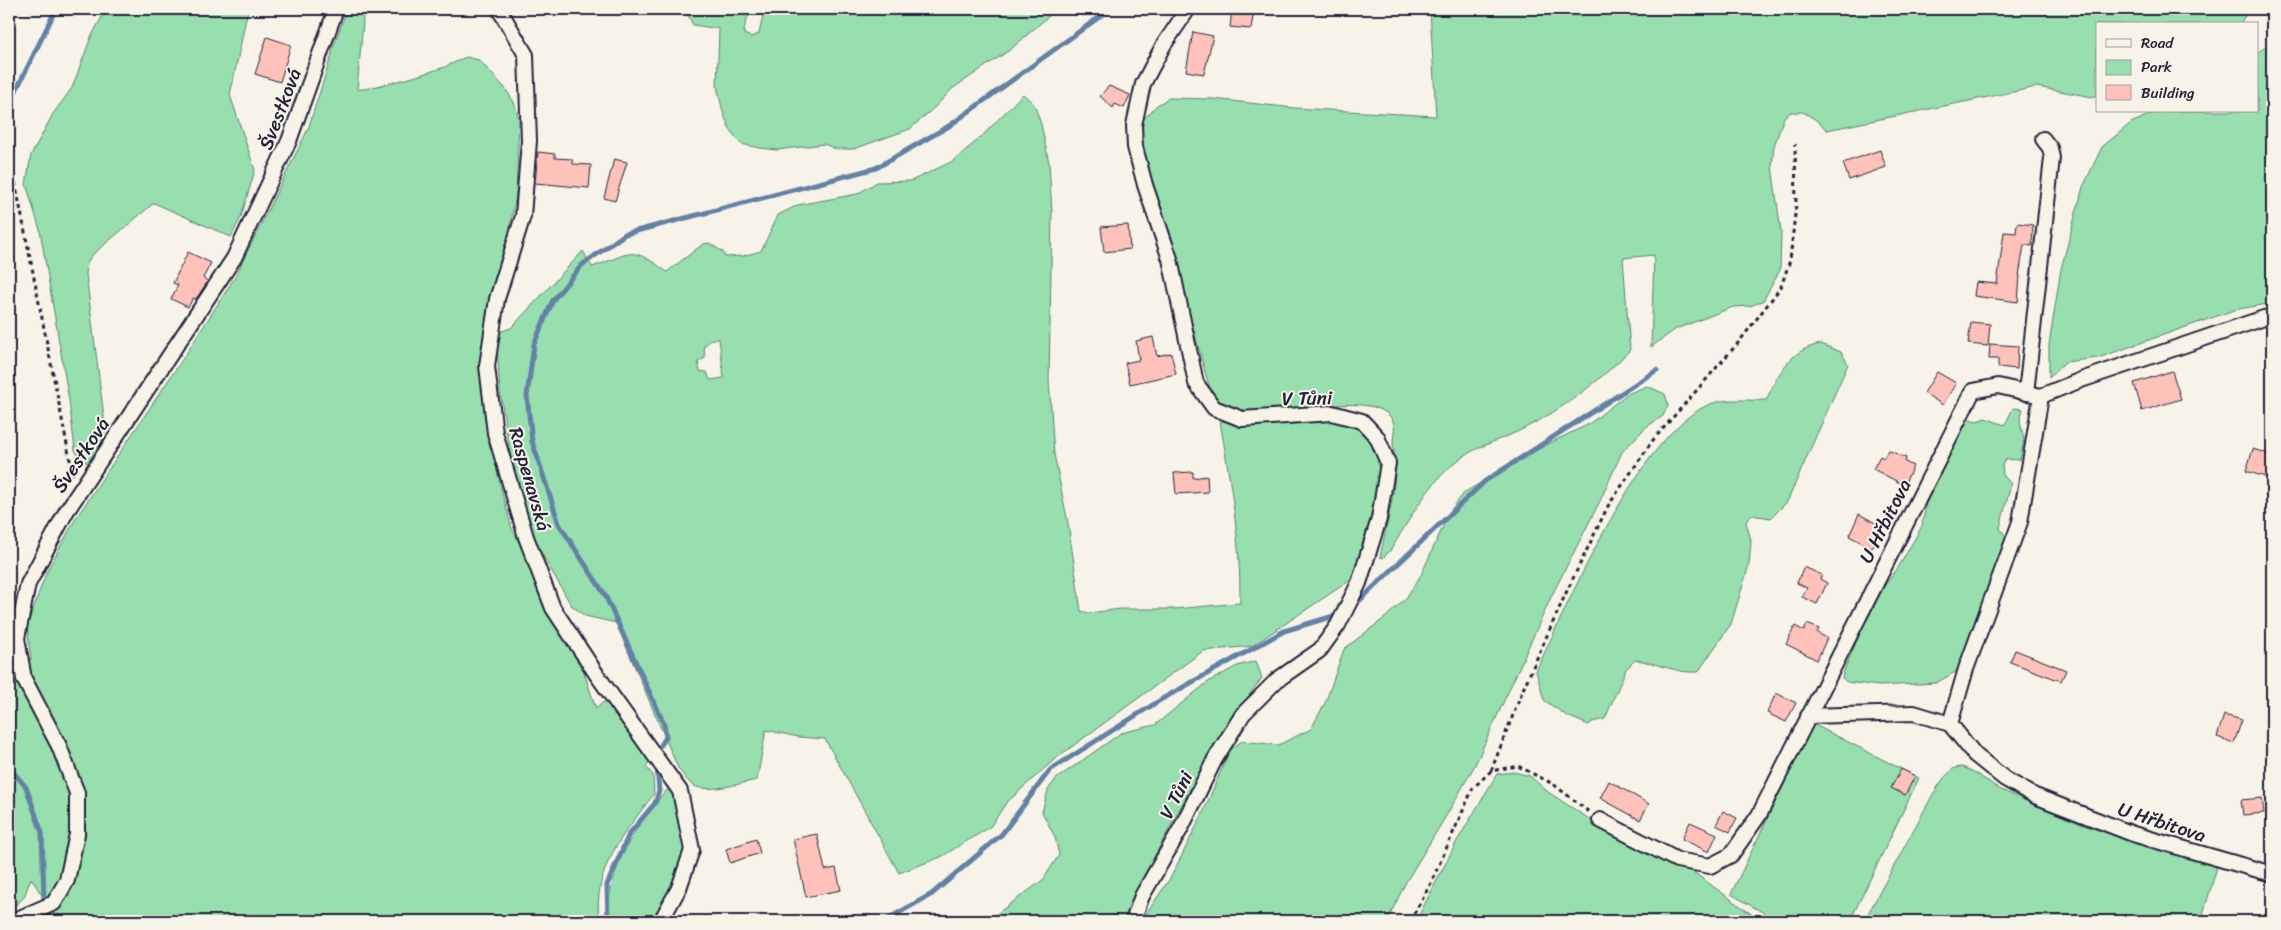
<svg xmlns="http://www.w3.org/2000/svg" width="2281" height="930" font-family="Sriracha,sans-serif">
  <style>
    .green { fill: #97dfae; stroke: #5c8074; fill-rule: evenodd }
    .lines { fill: none; stroke-linecap: round; stroke-linejoin: round }
    .stream { stroke: #6381a5; stroke-width: 5 }
    .building { fill: #fec2bb; stroke: #22223b }
    .minor-casing { stroke: #22223b; stroke-width: 18 }
    .path { stroke: #22223b; stroke-width: 3; stroke-dasharray: 4 4; stroke-linecap: butt }
    .minor { stroke: #f7f3e8; stroke-width: 14 }
    .labels { text-anchor: middle; dominant-baseline: central; stroke-width: 4; stroke-linejoin: round; paint-order: stroke }
    .street-label { font-size: 19px; fill: #22223b; stroke: #f7f3e8 }
  </style>
  <rect width="100%" height="100%" fill="#f7f3e8"/>
  <filter id="ink" filterUnits="userSpaceOnUse"><feTurbulence type="fractalNoise" baseFrequency=".02" numOctaves="2"/><feDisplacementMap in="SourceGraphic" scale="10" xChannelSelector="R" yChannelSelector="G"/><feConvolveMatrix kernelMatrix="1 2 1 2 8 2 1 2 1" color-interpolation-filters="sRGB"/></filter>
  <g filter="url(#ink)">
    <path class="green" d="M112 9H248L230 95 255 170 241 217 231 237 154 203 92 255 87 263 86 274 105 425 104 437 91 463 82 461 75 450 69 400 40 230 26 184 31 155 53 114 72 88 91 37 102 17Z
      M347 9H362L363 22 357 89H365L410 78 445 67 466 57 479 60 504 87 514 102 519 119 516 195 505 252 484 330 482 364 485 411 500 485 512 529 568 623 596 709 603 702 614 708 652 758 646 767 653 775 654 794C623 835 593 867 599 921H58L31 878 24 897 9 912V638L31 660 27 626 46 573 76 518 188 351 235 277 308 129 332 54V50Z
      M685 9H755C747 15 744 25 744 34L751 37 759 34 763 15 757 9H1057L1011 49 952 89 936 106 910 129 854 149H836L824 144 777 150 760 148 741 144 730 130 723 112 717 86 719 29 693 25Z
      M1430 9H2249L2240 24H2097V95L2093 97 2037 87 1827 130 1816 120 1803 112H1791L1784 117 1774 146 1772 166 1781 232 1780 270 1763 301 1750 306 1733 307 1676 329 1651 347 1654 255 1623 258 1630 350C1599 382 1563 409 1523 429 1504 439 1479 445 1461 458 1429 481 1410 519 1390 551L1383 558 1380 557C1386 526 1396 493 1395 462 1395 456 1393 450 1393 443 1393 437 1395 430 1394 424 1380 379 1254 430 1221 402 1213 396 1210 388 1207 379L1162 212 1142 151 1139 124 1157 105 1169 98 1213 99 1294 108 1436 116Z
      M2272 42V303L2234 310 2098 358 2065 362 2049 377V345L2061 269 2083 187 2102 147 2131 123 2158 111H2257V53Z
      M1023 94 1034 104 1041 124 1049 163 1052 213 1049 380 1054 454 1068 523 1081 611 1089 613 1121 609H1175L1240 603C1241 541 1230 481 1220 421L1269 422 1338 418 1364 430 1377 453 1380 475 1376 513 1367 548 1352 579 1252 646 1203 651 1055 759 1006 803 990 827 941 857 899 873 825 739 798 737 766 730 757 780C740 783 705 795 691 784 686 780 682 773 678 768L616 623 585 616 571 605 529 531 512 465 500 392 497 346 499 332 511 328 583 251 592 267C632 254 628 243 667 272L703 244 709 243 723 252 725 257 743 256 761 251 778 215 798 205 857 194 877 182 911 181 953 161 980 138ZM712 339H719L724 378 710 380 707 372 700 371 698 362 705 358 704 346Z
      M1821 344 1841 352 1848 364 1787 502 1771 518 1751 515 1746 522 1751 540 1749 565 1731 624 1698 672C1677 674 1656 662 1635 660L1626 669 1605 719 1592 722 1589 725 1567 716 1544 700 1536 671C1568 604 1642 427 1713 403 1727 398 1752 401 1766 400 1779 373 1790 349 1821 344Z
      M1647 386 1665 394 1668 405 1663 416 1646 427 1622 452 1600 501 1552 595 1475 765 1449 811 1406 882 1387 921H1144L1148 911 1171 877 1202 815 1230 750 1242 741 1278 745 1311 729 1326 701 1344 649 1386 617 1406 598 1421 575 1450 511 1465 492 1546 445 1589 424 1627 394Z
      M2013 408 2023 409 2020 421 2024 440 2020 460 2006 459 2002 465 2003 475 2011 484 2000 528 2006 537 2005 548 1957 671 1936 683 1879 686 1847 682 1842 678 1843 673 1863 626 1885 585 1898 568 1922 526 1926 503 1965 418 1977 421 1985 418 2005 425Z
      M1256 661 1262 678 1231 719 1199 773 1138 887 1126 921H987L1043 880 1059 855 1055 837 1042 812 1048 790 1056 779 1121 733 1155 725 1208 682 1237 666Z
      M1813 724 1919 778 1850 921H1778L1731 894Z
      M1962 767 1972 771 2001 790 2086 826 2161 850 2218 864 2201 921H1864L1932 796 1943 779 1954 768Z
      M1514 772 1530 776 1548 792 1603 828 1646 852 1689 869 1761 921H1416L1457 841 1497 774Z
      M669 788C679 799 689 843 685 857 679 879 667 900 658 921H608C606 872 636 822 669 788Z"/>
    <g class="lines">
      <path class="stream" d="M9 105 56 9
        M1357 603 1485 481 1657 370
        M661 745 666 737 664 724 605 595 559 524 532 441 527 396 534 344 553 300 582 265 625 234 876 168 949 126 1102 15 1106 9
        M9 767 26 787 42 833 44 899
        M48 914 50 921
        M608 921 607 885 629 834 655 803 659 791 657 766
        M884 921 932 894 1002 834 1050 770 1162 699 1284 631 1337 615"/>
    </g>
    <path class="building" d="M1232 9 1254 10 1251 29 1230 27Z
      M1193 32 1213 36 1204 74 1186 71Z
      M267 37 291 45 280 82 255 74Z
      M1109 86 1130 95 1124 108 1115 104 1113 108 1100 96Z
      M1880 150 1886 167 1849 180 1843 163Z
      M538 152 555 154V158L572 159 573 164 591 165 589 188 535 183Z
      M614 159 627 162 615 201 604 198Z
      M2017 223 2033 225 2032 246 2024 245 2019 276H2020L2018 302 1974 296 1976 282 1997 284 2004 232 2016 233Z
      M1128 225 1130 249 1104 252 1101 227Z
      M188 252 211 263 203 278 208 281 196 299 193 298 188 307 171 299 178 285 173 283Z
      M1971 322 1990 324 1988 346 1968 344Z
      M1153 337 1157 356 1171 353 1176 374 1130 384 1125 363 1139 360 1136 341Z
      M1990 344 2018 346 2017 369 1998 367V359H1989Z
      M2172 371 2181 399 2142 411 2134 383Z
      M1937 372 1956 383 1943 405 1924 393Z
      M2253 449 2272 455V479L2246 471Z
      M1888 450 1906 458 1905 462 1913 466 1904 485 1873 469 1880 456 1884 458Z
      M1193 472V478L1207 476 1208 492 1176 494 1174 473Z
      M1859 514 1883 527 1872 548 1849 536Z
      M1804 567 1822 575 1820 579 1827 583 1817 604 1802 597 1807 588 1797 583Z
      M1807 624 1819 629 1817 633 1827 638 1817 660 1786 644 1795 626 1804 631Z
      M2015 650 2066 670 2061 681 2010 662Z
      M1776 693 1796 703 1786 722 1767 713Z
      M2224 715 2242 720 2234 743 2217 737Z
      M1901 769 1915 776 1905 795 1891 788Z
      M1609 781 1649 804 1640 820 1600 798Z
      M2262 798 2264 813 2243 815 2241 800Z
      M1723 811 1737 818 1730 832 1716 825Z
      M1690 822 1717 834 1709 852 1682 839Z
      M817 834 825 870 836 868 841 890 806 897 793 839Z
      M756 839 760 853 730 863 726 849Z"/>
    <g class="lines">
      <defs>
        <path id="minor" d="M499 9 526 55 529 141 523 216 497 299 487 366 495 433 526 537 553 608 597 675 680 791 692 850 679 888 661 921
          M2026 393 2052 158 2050 148 2043 139
          M2041 396 2020 522 1966 669 1950 724 1975 755 2005 779 2035 796 2133 834 2272 874
          M1808 716 1914 713 1950 724
          M1600 820 1677 860 1710 866 1731 855 1759 815 1973 391 1998 386 2041 396 2081 380 2264 318 2272 317
          M13 921 54 903 67 880 77 834V793L59 746 24 679 17 638 28 584 66 512 234 258 289 141 336 9
          M1133 921 1142 896 1181 828 1215 759 1243 714 1277 680 1320 650 1338 625 1359 583 1379 519 1388 463 1377 437 1362 421 1332 413 1242 419 1214 408 1196 383 1170 259 1145 185 1135 147 1134 125 1143 84 1163 46 1188 9"/>
      </defs>
      <use href="#minor" class="minor-casing"/>
      <path class="path" d="M9 151 73 475
        M1491 771 1524 687 1566 593 1608 506 1653 440 1739 342 1781 287 1790 260 1796 205 1795 144
        M1410 921 1430 885 1473 788 1491 771 1518 766 1553 784 1589 812"/>
      <use href="#minor" class="minor"/>
    </g>
  </g>
  <g class="labels">
    <g class="street-label">
      <text transform="translate(280 109) rotate(-69)">Švestková</text>
      <text transform="translate(1307 398) rotate(-1)">V Tůni</text>
      <text transform="translate(81 455) rotate(-56)">Švestková</text>
      <text transform="translate(530 479) rotate(74)">Raspenavská</text>
      <text transform="translate(1885 521) rotate(-63)">U Hřbitova</text>
      <text transform="translate(1176 795) rotate(-63)">V Tůni</text>
      <text transform="translate(2162 822) rotate(18)">U Hřbitova</text>
    </g>
  </g>
  <rect width="2281" height="930" fill="none" stroke="#f7f3e8" stroke-width="30"/>
  <rect x="15" y="15" width="2251" height="900" fill="none" stroke="#22223b" stroke-width="2" filter="url(#ink)"/>
  <rect x="2096" y="22" width="162" height="90" fill="#f7f3e8" stroke="#a29fa3"/>
  <rect x="2106" y="39" width="25" height="8" fill="#f7f3e8" stroke="#a29fa3"/>
  <text x="2141" y="48" font-size="15" fill="#22223b">Road</text>
  <rect x="2106" y="60" width="25" height="15" fill="#97dfae" stroke="#a29fa3"/>
  <text x="2141" y="72" font-size="15" fill="#22223b">Park</text>
  <rect x="2106" y="85" width="25" height="15" fill="#fec2bb" stroke="#a29fa3"/>
  <text x="2141" y="98" font-size="15" fill="#22223b">Building</text>
</svg>
